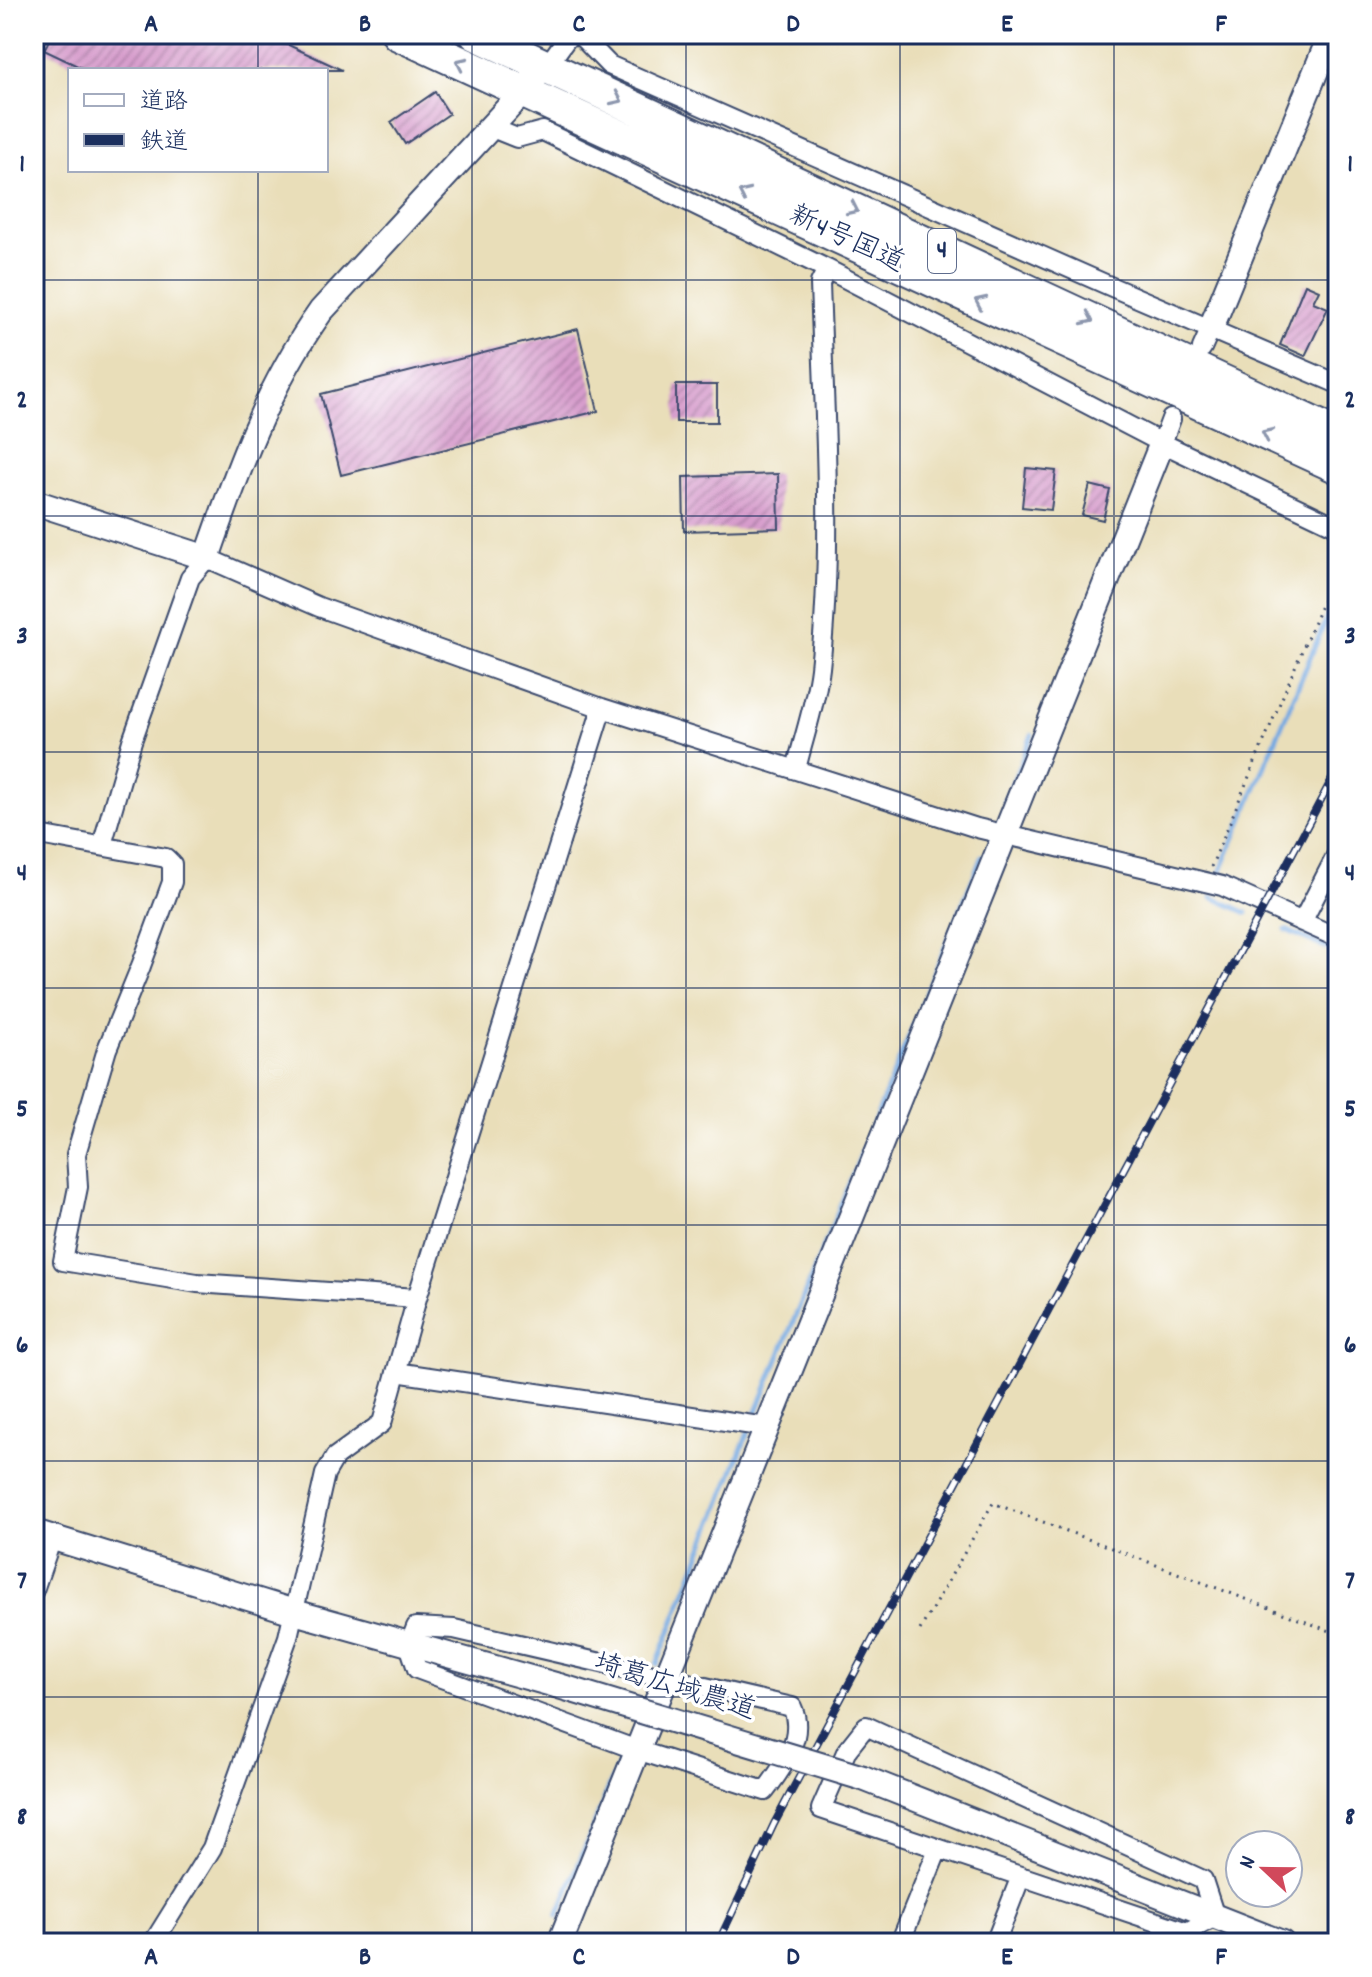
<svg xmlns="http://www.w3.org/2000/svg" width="1372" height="1977" font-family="Dekko,'Klee One',sans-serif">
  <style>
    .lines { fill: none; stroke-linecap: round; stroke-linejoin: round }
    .stream { stroke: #74a9e1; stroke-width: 5 }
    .building { fill: url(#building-hatch) }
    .street-casing { stroke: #3a496c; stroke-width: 22 }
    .secondary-casing { stroke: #3a496c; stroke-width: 28 }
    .highway-casing { stroke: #3a496c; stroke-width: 36 }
    .path { stroke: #3a496c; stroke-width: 3; stroke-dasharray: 2 6; stroke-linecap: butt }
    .street { stroke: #fff; stroke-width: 18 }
    .secondary { stroke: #fff; stroke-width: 24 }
    .highway { stroke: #fff; stroke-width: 32 }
    .rail-casing { stroke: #1b2f5e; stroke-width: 8 }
    .rail { stroke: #fff; stroke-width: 5; stroke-dasharray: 15; stroke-linecap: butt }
    .secondary-bridge-casing { stroke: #3a496c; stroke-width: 28; stroke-linecap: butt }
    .secondary-bridge { stroke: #fff; stroke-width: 24 }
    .oneway { stroke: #8d97ae }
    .grid { fill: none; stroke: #1b2f5e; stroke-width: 2; stroke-opacity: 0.55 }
    .labels { text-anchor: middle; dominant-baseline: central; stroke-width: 7; stroke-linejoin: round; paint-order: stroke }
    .shield { fill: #fff; stroke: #5f6d8e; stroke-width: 2 }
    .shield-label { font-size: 26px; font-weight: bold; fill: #1b2f5e }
    .street-label { font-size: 28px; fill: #1b2f5e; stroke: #fff }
    .neatline { fill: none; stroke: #1b2f5e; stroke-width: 3 }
    .grid-label { font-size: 26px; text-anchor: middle; font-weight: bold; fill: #1b2f5e }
  </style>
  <defs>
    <pattern id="building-hatch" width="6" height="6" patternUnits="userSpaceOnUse" patternTransform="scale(2)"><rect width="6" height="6" fill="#d79ccc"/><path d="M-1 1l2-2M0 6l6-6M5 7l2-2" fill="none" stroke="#ae80a9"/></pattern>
  </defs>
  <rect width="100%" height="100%" fill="#fff"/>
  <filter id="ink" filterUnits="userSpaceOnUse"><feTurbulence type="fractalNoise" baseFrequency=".0125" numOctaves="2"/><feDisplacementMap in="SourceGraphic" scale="16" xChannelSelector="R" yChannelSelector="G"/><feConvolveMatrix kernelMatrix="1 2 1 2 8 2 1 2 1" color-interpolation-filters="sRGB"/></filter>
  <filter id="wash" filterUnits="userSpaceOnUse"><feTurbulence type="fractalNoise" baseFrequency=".006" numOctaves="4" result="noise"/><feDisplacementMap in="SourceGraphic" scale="32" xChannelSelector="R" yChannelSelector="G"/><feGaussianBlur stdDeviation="1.8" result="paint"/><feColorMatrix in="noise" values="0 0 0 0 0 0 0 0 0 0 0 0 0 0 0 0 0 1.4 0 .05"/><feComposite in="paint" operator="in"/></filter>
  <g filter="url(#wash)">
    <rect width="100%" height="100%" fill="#e9deb9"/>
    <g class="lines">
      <path class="stream" d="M1005 801 1032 735
        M1220 873 1338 591
        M1212 897 1247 913
        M1286 930 1338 953
        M753 1421 982 856
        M657 1664 749 1430
        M558 1916 621 1757"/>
    </g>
    <g id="blocks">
      <path class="building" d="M52 34H265L342 70H86L44 50Z
        M435 92 449 114 405 144 391 122Z
        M1305 284 1319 290 1313 302 1328 308 1305 356 1280 345Z
        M578 329 598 411 341 475 321 394Z
        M676 385H717V422H676Z
        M1026 468 1056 471 1051 510 1022 507Z
        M778 474 779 528 684 531 683 477Z
        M1090 485 1110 490 1103 520 1082 515Z"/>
    </g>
  </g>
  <g filter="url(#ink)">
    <use href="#blocks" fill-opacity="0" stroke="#3a496c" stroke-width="2"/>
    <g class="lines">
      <defs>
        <path id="street" d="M579 34 609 65 1112 287 1338 384
          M547 66 570 34
          M492 128 517 138 543 131 827 269 1162 443 1338 527
          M1202 348 1211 328
          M1162 443 1171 419
          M796 769C804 736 816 702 820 668 834 540 824 411 820 283L827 269
          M34 834 166 858 172 864V882L141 966 107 1049 76 1154 78 1187 63 1261 197 1283 417 1298
          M102 845 132 741 190 578 207 558 319 607 602 708 977 828 1222 886 1338 938
          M1302 922 1338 852
          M396 1372 766 1427
          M34 1590 52 1538
          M416 1627 454 1629 792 1707C806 1736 782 1769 765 1791L637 1750 417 1669 409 1645Z
          M866 1726 1203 1880 1215 1917 1187 1932 821 1809 847 1750Z
          M153 1943 212 1848 288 1637 325 1474 335 1457 382 1423 417 1298 602 708
          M900 1943 938 1849
          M995 1943 1021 1876"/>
        <path id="secondary" d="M1211 328 1331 34
          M34 502 207 558C237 471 267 387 321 311L534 80
          M34 1532 294 1612 559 1686
          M863 1778 1282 1943
          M560 1943 1162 443"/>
        <path id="highway" d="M398 34 1338 467
          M476 34 1338 435"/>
      </defs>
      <use href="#street" class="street-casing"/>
      <use href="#secondary" class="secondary-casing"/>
      <use href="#highway" class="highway-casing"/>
      <path class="path" d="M1211 867 1338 565
        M920 1630 993 1503 1338 1634"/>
      <use href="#street" class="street"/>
      <use href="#secondary" class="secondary"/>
      <use href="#highway" class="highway"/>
      <defs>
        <path id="rail" d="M718 1943 774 1824 1338 768"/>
      </defs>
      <use href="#rail" class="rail-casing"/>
      <use href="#rail" class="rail"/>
      <defs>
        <path id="secondary-bridge" d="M559 1686 863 1778"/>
      </defs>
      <use href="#secondary-bridge" class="secondary-bridge-casing"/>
      <use href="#secondary-bridge" class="secondary-bridge"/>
    </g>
    <defs><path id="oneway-chevron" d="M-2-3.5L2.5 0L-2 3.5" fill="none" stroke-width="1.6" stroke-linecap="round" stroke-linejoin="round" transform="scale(2)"/></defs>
    <g class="oneway">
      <use href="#oneway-chevron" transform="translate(461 63) rotate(-155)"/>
      <use href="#oneway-chevron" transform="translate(617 99) rotate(25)"/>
      <use href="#oneway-chevron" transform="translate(744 194) rotate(-155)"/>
      <use href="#oneway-chevron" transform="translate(853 209) rotate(25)"/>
      <use href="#oneway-chevron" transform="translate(980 302) rotate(-155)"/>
      <use href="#oneway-chevron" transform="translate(1088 319) rotate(25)"/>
      <use href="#oneway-chevron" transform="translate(1267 434) rotate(-155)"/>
    </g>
  </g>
  <path class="grid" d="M258 34V70M472 34V1943M686 34V1943M900 34V1943M1114 34V1943M258 170V1943M34 280H1338M34 516H1338M34 752H1338M34 988H1338M34 1225H1338M34 1461H1338M34 1697H1338"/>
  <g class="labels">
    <rect class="shield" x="928" y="229" width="28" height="44" rx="6"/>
    <g class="shield-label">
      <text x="942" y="251">4</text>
    </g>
    <g class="street-label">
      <text transform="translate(846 241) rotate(25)">新4号国道</text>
      <text transform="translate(674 1689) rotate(17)">埼葛広域農道</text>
    </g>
  </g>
  <rect width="1372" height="1977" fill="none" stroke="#fff" stroke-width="88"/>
  <rect x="68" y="68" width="260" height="104" fill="#ffffff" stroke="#a4acbf" stroke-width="2"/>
  <rect x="84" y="94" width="40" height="12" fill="#ffffff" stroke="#a4acbf" stroke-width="2"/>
  <text x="140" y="108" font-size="24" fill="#1b2f5e">道路</text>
  <rect x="84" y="134" width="40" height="12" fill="#1b2f5e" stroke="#a4acbf" stroke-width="2"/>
  <text x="140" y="148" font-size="24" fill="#1b2f5e">鉄道</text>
  <g transform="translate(1264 1869) rotate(292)"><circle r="38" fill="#ffffff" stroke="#a4acbf" stroke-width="2"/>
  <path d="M0-6L14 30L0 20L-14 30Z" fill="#d1495b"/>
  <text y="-12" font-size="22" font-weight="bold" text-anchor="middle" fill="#1b2f5e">N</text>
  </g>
  <rect x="44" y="44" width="1284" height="1889" class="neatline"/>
  <g class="grid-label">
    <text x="151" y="31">A</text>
    <text x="365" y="31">B</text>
    <text x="579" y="31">C</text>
    <text x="793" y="31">D</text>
    <text x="1007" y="31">E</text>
    <text x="1221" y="31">F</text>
    <text x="22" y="171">1</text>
    <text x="1350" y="171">1</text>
    <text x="22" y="407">2</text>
    <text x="1350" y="407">2</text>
    <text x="22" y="643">3</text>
    <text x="1350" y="643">3</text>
    <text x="22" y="880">4</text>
    <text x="1350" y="880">4</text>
    <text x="22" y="1116">5</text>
    <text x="1350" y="1116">5</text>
    <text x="22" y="1352">6</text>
    <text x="1350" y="1352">6</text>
    <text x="22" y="1588">7</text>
    <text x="1350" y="1588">7</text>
    <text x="22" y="1824">8</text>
    <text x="1350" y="1824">8</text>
    <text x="151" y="1964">A</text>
    <text x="365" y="1964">B</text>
    <text x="579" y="1964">C</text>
    <text x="793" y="1964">D</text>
    <text x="1007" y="1964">E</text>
    <text x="1221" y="1964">F</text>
  </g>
</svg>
